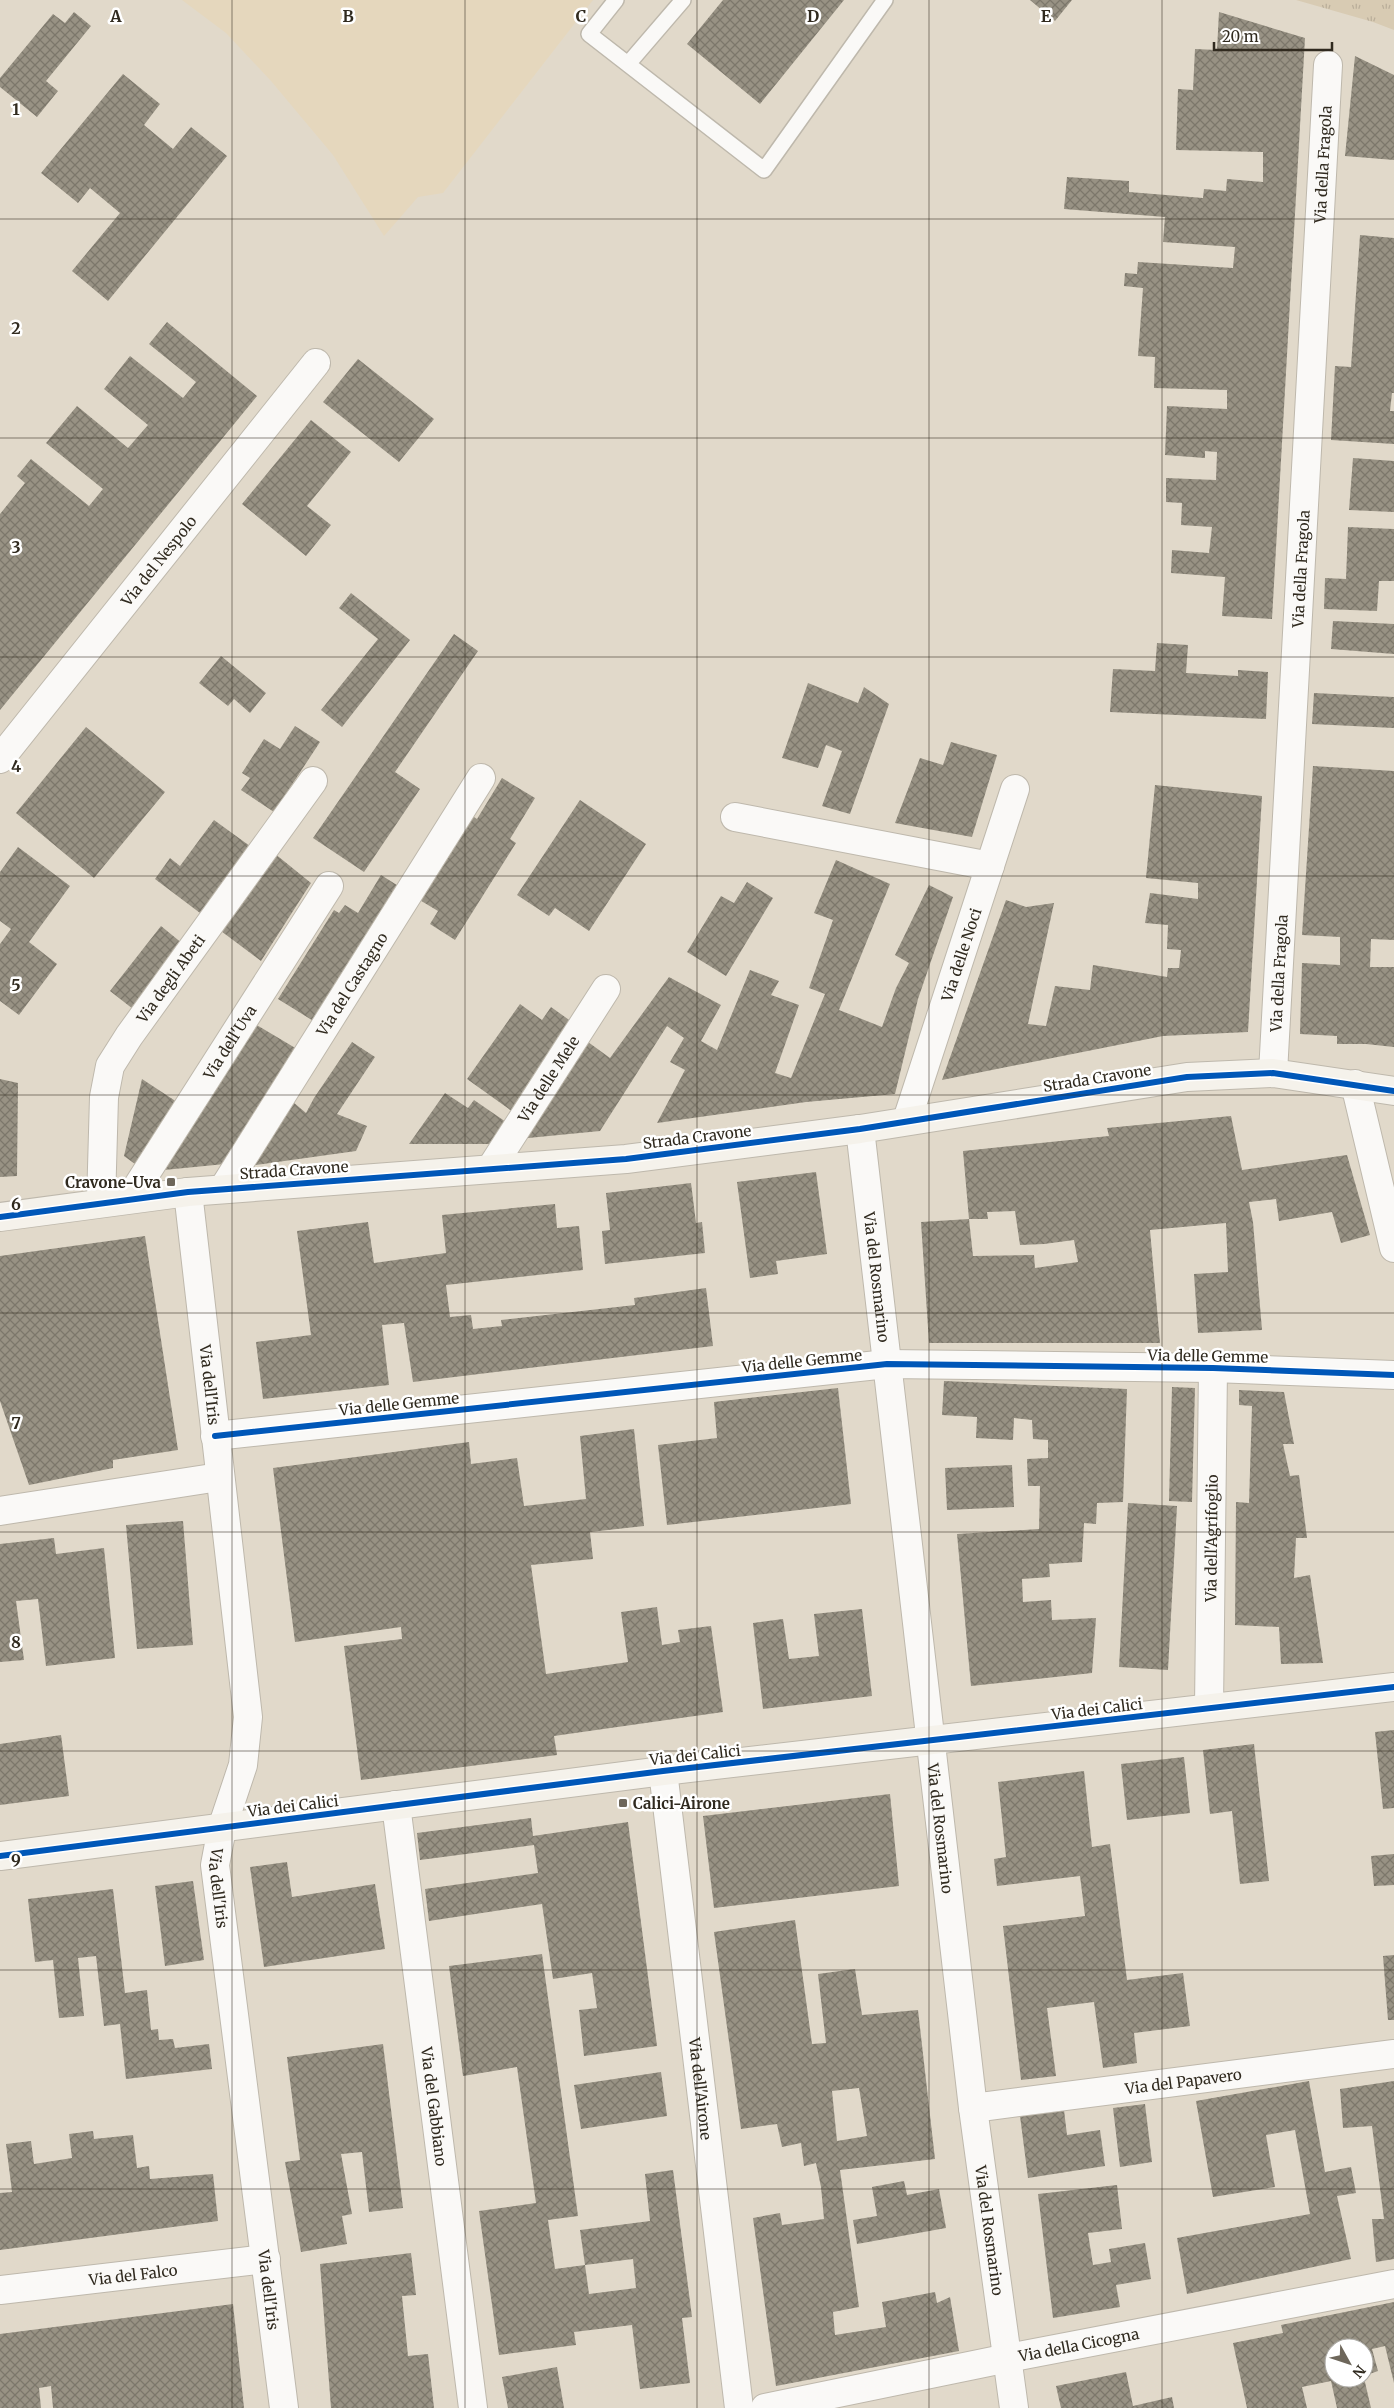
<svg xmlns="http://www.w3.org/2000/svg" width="1394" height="2408" font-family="Merriweather,serif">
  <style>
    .built { fill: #e5d7bd }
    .grass { fill: url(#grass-tufts) }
    .building { fill: url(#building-cross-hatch); fill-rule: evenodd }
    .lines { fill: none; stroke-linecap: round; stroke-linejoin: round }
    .lane-casing { stroke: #beb8ac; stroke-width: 18 }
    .street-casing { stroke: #beb8ac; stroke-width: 30 }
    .secondary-casing { stroke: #beb8ac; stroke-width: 30 }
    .lane { stroke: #faf9f7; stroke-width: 15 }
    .street { stroke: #faf9f7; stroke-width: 28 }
    .secondary { stroke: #f5f2eb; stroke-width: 28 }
    .cycleway-casing { stroke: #fff; stroke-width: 9 }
    .cycleway { stroke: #0057b8; stroke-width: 6 }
    .grid { fill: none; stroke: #302a1f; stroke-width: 1; stroke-opacity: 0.55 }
    .poi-dot { fill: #6e675b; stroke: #fff; stroke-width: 2 }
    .labels { text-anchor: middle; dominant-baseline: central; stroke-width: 5; stroke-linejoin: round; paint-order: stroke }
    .street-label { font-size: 15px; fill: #302a1f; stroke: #fff }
    .poi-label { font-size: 15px; font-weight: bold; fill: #302a1f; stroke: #fff; text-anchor: end }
    .grid-label { font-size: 16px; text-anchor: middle; font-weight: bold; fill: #302a1f; stroke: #fff; stroke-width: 5; stroke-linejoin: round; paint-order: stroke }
  </style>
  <defs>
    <pattern id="grass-tufts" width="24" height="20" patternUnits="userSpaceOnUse" patternTransform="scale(1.25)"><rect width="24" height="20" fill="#d8cbb3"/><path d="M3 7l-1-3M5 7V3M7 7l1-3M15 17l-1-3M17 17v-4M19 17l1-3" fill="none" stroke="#baae9a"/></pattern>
    <pattern id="building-cross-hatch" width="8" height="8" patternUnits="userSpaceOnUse" patternTransform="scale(1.25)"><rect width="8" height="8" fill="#989284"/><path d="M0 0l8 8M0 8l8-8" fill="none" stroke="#7c776b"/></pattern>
  </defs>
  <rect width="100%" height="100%" fill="#e1d9ca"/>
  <path class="built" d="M182 0H593L443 193 418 197 384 236 333 155 271 81 226 33Z"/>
  <path class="grass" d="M1296 0H1394V30L1373 22Z"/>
  <path class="building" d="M723 0H844L760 104 687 44Z
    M1030 0H1072L1055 21Z
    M74 12 91 26 46 81 58 91 37 117 0 87V78L53 14 65 23Z
    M1219 12 1305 38 1272 619 1222 616 1225 577 1171 573 1172 550 1209 553 1212 527 1181 525 1182 503 1166 502V478L1216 480 1217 452 1205 451V458L1165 455 1167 406 1227 409V390L1154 388 1155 357 1138 356 1143 288 1124 286 1125 273 1137 274 1138 262 1233 268 1235 247 1163 242 1165 217 1064 209 1067 177 1129 181V192L1203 198 1204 189 1226 191 1227 179 1263 182V152L1176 150 1178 89 1193 90 1195 49 1217 50Z
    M1355 56 1394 75V160L1345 156Z
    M123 74 160 104 144 125 173 149 191 127 227 156 108 301 72 271 120 213 90 188 78 203 41 173Z
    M1360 235 1394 238V393H1392L1390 411H1394V444L1331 440 1335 366 1351 367Z
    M167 322 257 396 0 710V514L25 483 17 476 31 459 89 506 103 489 46 443 77 406 128 448 148 425 104 389 130 356 183 398 196 382 149 344Z
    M358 359 434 419 399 462 323 402Z
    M311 420 351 452 307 506 331 525 306 556 242 504Z
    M1353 458 1394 461V512L1349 510Z
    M1348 527 1394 529V581H1379L1377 611 1324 609 1325 578 1346 579Z
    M351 593 410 640 342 727 321 710 378 639 339 608Z
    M1333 621 1394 624V654L1331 649Z
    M454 634 478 651 395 772 420 789 364 872 313 838Z
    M1157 643 1188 645 1186 673 1238 676V670L1268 672 1266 719 1110 712 1113 669 1155 671Z
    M221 656 266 693 250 713 234 699 228 706 199 683Z
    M808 683 858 703 864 687 889 704 850 814 822 806 842 751 826 745 818 768 782 758Z
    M1314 693 1394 697V728L1312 724Z
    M295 726 320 742 274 812 241 790 250 778 242 773 264 739 280 749Z
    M86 727 165 792 94 878 16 813Z
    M951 742 997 755 972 837 895 823 920 758 943 765Z
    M1313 766 1394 771V940L1371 939 1370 967H1394V1047L1366 1044H1337V1036L1300 1034 1302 963 1340 965V937L1302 935Z
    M502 778 535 798 510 839 516 843 455 940 430 924 438 911 418 899 471 815 477 819Z
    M1155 785 1262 796 1248 1032 1163 1036 942 1080 1006 900 1026 907 1054 903 1028 1024 1046 1026 1055 986 1090 990 1093 965 1167 977 1168 968H1179L1181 950 1167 949 1168 925 1145 923 1150 893 1198 899V883L1146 878Z
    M580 800 646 844 589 931 555 908 549 916 517 895Z
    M214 820 254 849 204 916 155 879 170 858 180 866Z
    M18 847 70 886 29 942 57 964 19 1015 0 1001V944L11 929 0 921V872Z
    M274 853 311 883 261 961 217 928Z
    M836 860 890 884 839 1010 882 1027 896 988 909 963 895 955 929 885 953 897 918 999 895 1094 806 1102 657 1123 685 1070 670 1062 684 1038 667 1026 600 1131 518 1139 588 1042 610 1058 669 977 721 1005 701 1041 717 1050 750 970 779 981 771 995 799 1005 775 1073 791 1078 825 994 809 988 833 920 814 913Z
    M381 875 400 887 315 1022 278 999 334 910 339 913 345 905 358 913Z
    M747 882 773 898 726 976 687 952 721 896 734 903Z
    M161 926 183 944 133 1009 110 991Z
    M520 1004 542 1020 551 1007 572 1022 513 1112 467 1079Z
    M255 1024 297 1049 225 1164 164 1170Z
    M352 1042 375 1057 337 1114 367 1126 356 1151 248 1166 293 1102 306 1113 314 1098Z
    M0 1079 18 1083 17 1176 0 1177Z
    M142 1079 177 1102 135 1164 124 1156Z
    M445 1093 468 1108 474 1100 506 1122 493 1144H409Z
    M1231 1116 1242 1170 1347 1155 1370 1235 1341 1243 1332 1212 1279 1221 1276 1199 1249 1202 1253 1222 1262 1330 1198 1333 1194 1274 1228 1272 1226 1223 1150 1230 1160 1343H929L921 1222 969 1219 973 1256 1034 1255 1035 1268 1078 1262 1074 1240 1044 1244 1020 1245 1015 1211 987 1212 988 1219H969L963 1151 1109 1136 1107 1128Z
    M816 1172 827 1254 776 1261 778 1274 750 1278 737 1182Z
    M691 1183 696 1223 702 1222 705 1253 605 1264 602 1231 610 1230 606 1193Z
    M555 1204 557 1228 579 1226 583 1270 446 1285 450 1317 471 1315 473 1329 502 1326 501 1320 635 1305 634 1298 706 1288 713 1346 413 1382 404 1323 382 1325 389 1385 263 1399 256 1342 311 1335 297 1231 368 1222 374 1263 446 1253 442 1215Z
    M145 1236 178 1450 113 1460V1468L29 1485 0 1401V1256Z
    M944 1381 1127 1389 1123 1502 1097 1503 1096 1524 1084 1523 1082 1562 1049 1564 1050 1577 1022 1579 1023 1602 1051 1600 1052 1620 1096 1618 1092 1673 971 1686 957 1534 1039 1529 1040 1486H1028L1027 1459 1048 1458V1440L1033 1439 1032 1420 1014 1418 1013 1440 976 1438 977 1417 942 1415Z
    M1172 1387 1195 1388 1192 1502 1169 1501Z
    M838 1388 851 1504 667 1525 658 1445 717 1438 714 1402Z
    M1239 1390 1284 1392 1294 1444H1283L1290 1476 1299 1475 1307 1538H1296L1294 1578 1310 1575 1323 1663 1281 1664 1279 1627 1235 1625 1236 1502 1249 1503 1252 1406 1239 1405Z
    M634 1429 644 1526 590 1532 593 1559 531 1565 546 1674 628 1662 621 1612 657 1607 662 1645 680 1642 678 1630 711 1626 723 1712 554 1736 557 1755 361 1780 344 1646 402 1639 401 1627 295 1642 273 1468 469 1442 471 1464 517 1458 524 1506 586 1499 580 1436Z
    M1012 1465 1014 1507 947 1510 945 1468Z
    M1128 1503 1177 1506 1168 1670 1119 1667Z
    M183 1521 193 1645 137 1649 126 1525Z
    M54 1538 56 1554 104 1548 115 1658 46 1666 38 1599 16 1601 24 1660 0 1662V1544Z
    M862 1609 872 1696 763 1709 753 1623 783 1619 789 1659 819 1656 814 1614Z
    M1394 1730V1808L1383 1809 1375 1732Z
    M61 1735 69 1796 0 1805V1744Z
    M1254 1744 1269 1881 1240 1884 1232 1811 1210 1814 1203 1750Z
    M1184 1757 1190 1813 1127 1820 1121 1764Z
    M1084 1771 1092 1847 1110 1844 1127 1980 1183 1973 1190 2026 1134 2033 1137 2063 1103 2068 1094 2002 1047 2008 1056 2076 1021 2080 1003 1926 1085 1916 1080 1876 997 1886 994 1859 1006 1857 998 1782Z
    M890 1794 899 1886 714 1908 703 1816Z
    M531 1818 533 1836 628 1822 657 2046 584 2056 579 2010 597 2008 592 1973 553 1979 542 1904 429 1921 425 1889 538 1873 534 1845 420 1860 417 1833Z
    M1394 1854V1885L1374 1886 1371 1856Z
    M287 1862 292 1897 375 1884 385 1949 264 1967 250 1867Z
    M193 1881 204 1960 165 1966 155 1886Z
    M113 1889 125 1993 147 1990 151 2030 158 2029 159 2040 173 2039 175 2048 209 2044 212 2069 126 2079 120 2024 104 2026 96 1956 78 1958 84 2016 59 2018 53 1960 35 1962 28 1899Z
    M795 1920 812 2044 826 2043 818 1974 855 1969 862 2015 918 2010 935 2159 840 2170 859 2307 833 2312 835 2335 886 2327 882 2302 935 2292 937 2303 950 2297 959 2351 776 2386 753 2218 780 2213 782 2225 824 2219 821 2187 816 2163 804 2166 801 2143 782 2147 777 2124 741 2129 714 1932ZM859 2088 867 2136 837 2141 832 2091Z
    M542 1954 578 2216 548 2220 555 2269 585 2265 589 2294 636 2288 633 2259 585 2265 580 2230 650 2221 645 2174 673 2170 692 2317 682 2318 690 2383 640 2389 632 2325 574 2332 576 2345 499 2355 479 2211 536 2203 517 2067 463 2076 449 1966Z
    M1394 1955V2020H1388L1383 1956Z
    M383 2044 403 2208 369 2212 362 2152 341 2154 352 2214 342 2216 347 2244 301 2252 285 2162 300 2160 287 2057Z
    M661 2072 667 2116 581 2129 574 2085Z
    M1309 2081 1325 2172 1351 2167 1356 2193 1337 2196 1351 2259 1187 2294 1177 2238 1310 2214 1295 2130 1266 2135 1275 2187 1213 2197 1196 2101Z
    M1394 2081V2259L1376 2262 1372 2219H1384L1372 2126 1343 2128 1340 2089Z
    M1145 2104 1152 2162 1120 2167 1113 2108Z
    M1064 2110 1067 2135 1100 2130 1105 2166 1028 2178 1020 2116Z
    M93 2131 94 2139 133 2135 137 2168 149 2166 150 2179 213 2174 218 2221 0 2250V2193L12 2192 6 2144 31 2141 34 2164 72 2158 69 2134Z
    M904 2181 907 2195 939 2189 946 2228 857 2244 853 2220 877 2216 872 2187Z
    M1117 2185 1122 2229 1088 2233 1093 2265 1111 2262 1109 2249 1145 2243 1151 2279 1116 2285 1120 2307 1053 2318 1038 2194Z
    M411 2253 416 2295 402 2296 408 2356 428 2354 434 2408H331L320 2264Z
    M1394 2302V2383L1385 2346 1372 2349 1378 2371 1364 2376V2348H1334V2378H1364L1371 2408H1337L1331 2381 1302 2387 1307 2408H1247L1233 2343 1283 2333 1281 2325Z
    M233 2304 244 2408H53L51 2386 39 2388 41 2408H0V2334Z
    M557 2367 564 2408H508L502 2377Z
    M1126 2372 1133 2406 1172 2397 1174 2408H1061L1056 2386Z"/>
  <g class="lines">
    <defs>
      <path id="lane" d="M616 0 589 34 764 170 885 0
        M628 64 683 0"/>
      <g id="street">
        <path id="s1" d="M0 759 316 363"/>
        <path d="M735 817 990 866"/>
        <path id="s2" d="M1273 1073 1328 65"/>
        <path d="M1355 1084 1394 1248"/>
        <path id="s3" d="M907 1120 1015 789"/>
        <path id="s4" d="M860 1129 973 2108 1014 2408"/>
        <path id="s5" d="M491 1168 606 989"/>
        <path id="s6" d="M223 1189 481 778"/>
        <path id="s7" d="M188 1192 248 1717 243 1765 222 1828 215 1865 284 2408"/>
        <path id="s8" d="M130 1198 329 886"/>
        <path id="s9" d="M101 1203 104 1097 110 1066 129 1036 313 781"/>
        <path d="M215 1436 887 1364 1213 1368 1394 1375"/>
        <path d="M0 1511 219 1477"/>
        <path id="s10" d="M1209 1708 1213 1368"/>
        <path id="s11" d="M663 1771 739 2408"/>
        <path id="s12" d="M396 1805 473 2408"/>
        <path id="s13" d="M973 2108 1394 2054"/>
        <path id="s14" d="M0 2290 266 2259"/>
        <path id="s15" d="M765 2408 1008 2358 1394 2284"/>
      </g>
      <path id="secondary" d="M0 1217 188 1192 626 1159 860 1129 1187 1077 1273 1073 1394 1091
        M0 1856 663 1771 1394 1687"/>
    </defs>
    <use href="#lane" class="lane-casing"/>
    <use href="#street" class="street-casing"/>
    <use href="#secondary" class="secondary-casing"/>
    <use href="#lane" class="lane"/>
    <use href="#street" class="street"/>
    <use href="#secondary" class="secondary"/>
    <defs>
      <path id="cycleway" d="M0 1217 188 1192 626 1159 860 1129 1187 1077 1273 1073 1394 1091
        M215 1436 887 1364 1213 1368 1394 1375
        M0 1856 663 1771 1394 1687"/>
    </defs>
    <use href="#cycleway" class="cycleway-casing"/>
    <use href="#cycleway" class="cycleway"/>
  </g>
  <path class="grid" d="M232 0V2408M465 0V2408M697 0V2408M929 0V2408M1162 0V2408M0 219H1394M0 438H1394M0 657H1394M0 876H1394M0 1095H1394M0 1313H1394M0 1532H1394M0 1751H1394M0 1970H1394M0 2189H1394"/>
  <g class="poi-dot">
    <rect x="166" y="1177" width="10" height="10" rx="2.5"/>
    <rect x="618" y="1798" width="10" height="10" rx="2.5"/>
  </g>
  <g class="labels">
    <g class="street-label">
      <text stroke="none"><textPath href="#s2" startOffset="910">Via della Fragola</textPath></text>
      <text stroke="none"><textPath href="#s1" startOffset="254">Via del Nespolo</textPath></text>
      <text stroke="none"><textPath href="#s2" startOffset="505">Via della Fragola</textPath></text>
      <text stroke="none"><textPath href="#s3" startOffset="174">Via delle Noci</textPath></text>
      <text stroke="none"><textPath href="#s2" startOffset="100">Via della Fragola</textPath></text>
      <text stroke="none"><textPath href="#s9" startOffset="244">Via degli Abeti</textPath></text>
      <text stroke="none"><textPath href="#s6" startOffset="242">Via del Castagno</textPath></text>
      <text stroke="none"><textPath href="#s8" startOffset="185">Via dell'Uva</textPath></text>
      <text stroke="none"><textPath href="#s5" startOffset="106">Via delle Mele</textPath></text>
      <text transform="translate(1097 1078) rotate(-9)">Strada Cravone</text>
      <text transform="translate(697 1137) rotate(-7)">Strada Cravone</text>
      <text transform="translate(294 1170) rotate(-4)">Strada Cravone</text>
      <text stroke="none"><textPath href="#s4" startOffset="149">Via del Rosmarino</textPath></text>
      <text transform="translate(1208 1356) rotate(1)">Via delle Gemme</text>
      <text transform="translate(802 1361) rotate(-6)">Via delle Gemme</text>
      <text stroke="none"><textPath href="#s7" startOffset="194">Via dell'Iris</textPath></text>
      <text transform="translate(399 1404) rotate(-6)">Via delle Gemme</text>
      <text stroke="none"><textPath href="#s10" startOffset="170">Via dell'Agrifoglio</textPath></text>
      <text transform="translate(1097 1709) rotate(-7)">Via dei Calici</text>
      <text transform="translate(695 1755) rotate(-6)">Via dei Calici</text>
      <text transform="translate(293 1806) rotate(-7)">Via dei Calici</text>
      <text stroke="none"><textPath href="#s4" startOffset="704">Via del Rosmarino</textPath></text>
      <text stroke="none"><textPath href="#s7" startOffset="704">Via dell'Iris</textPath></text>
      <text stroke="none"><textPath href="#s13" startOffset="212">Via del Papavero</textPath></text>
      <text stroke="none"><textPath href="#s11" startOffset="320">Via dell'Airone</textPath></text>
      <text stroke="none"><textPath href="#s12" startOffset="304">Via del Gabbiano</textPath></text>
      <text stroke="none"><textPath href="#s4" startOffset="1109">Via del Rosmarino</textPath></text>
      <text stroke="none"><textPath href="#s14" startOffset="134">Via del Falco</textPath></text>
      <text stroke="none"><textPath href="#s7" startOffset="1109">Via dell'Iris</textPath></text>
      <text stroke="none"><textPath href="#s15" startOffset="320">Via della Cicogna</textPath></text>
    </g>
    <g class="poi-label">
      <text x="161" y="1182">Cravone-Uva</text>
      <text x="633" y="1803" text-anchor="start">Calici-Airone</text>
    </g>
  </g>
  <g class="grid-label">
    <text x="116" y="22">A</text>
    <text x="348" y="22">B</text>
    <text x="581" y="22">C</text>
    <text x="813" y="22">D</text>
    <text x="1046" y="22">E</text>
    <text x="16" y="115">1</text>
    <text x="16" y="334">2</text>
    <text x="16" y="553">3</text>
    <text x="16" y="772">4</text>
    <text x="16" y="991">5</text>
    <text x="16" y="1210">6</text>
    <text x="16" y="1429">7</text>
    <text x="16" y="1648">8</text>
    <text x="16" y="1866">9</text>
  </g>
  <g transform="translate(1349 2363) rotate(130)"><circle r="24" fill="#ffffff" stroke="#acaaa5"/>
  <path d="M0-4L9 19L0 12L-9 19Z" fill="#6e675b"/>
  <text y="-8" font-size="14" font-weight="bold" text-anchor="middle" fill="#302a1f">N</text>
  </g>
  <path d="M1214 42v8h118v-8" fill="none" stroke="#302a1f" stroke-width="2.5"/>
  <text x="1222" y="42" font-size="15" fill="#302a1f" stroke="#ffffff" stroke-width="4" paint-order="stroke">20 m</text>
</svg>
